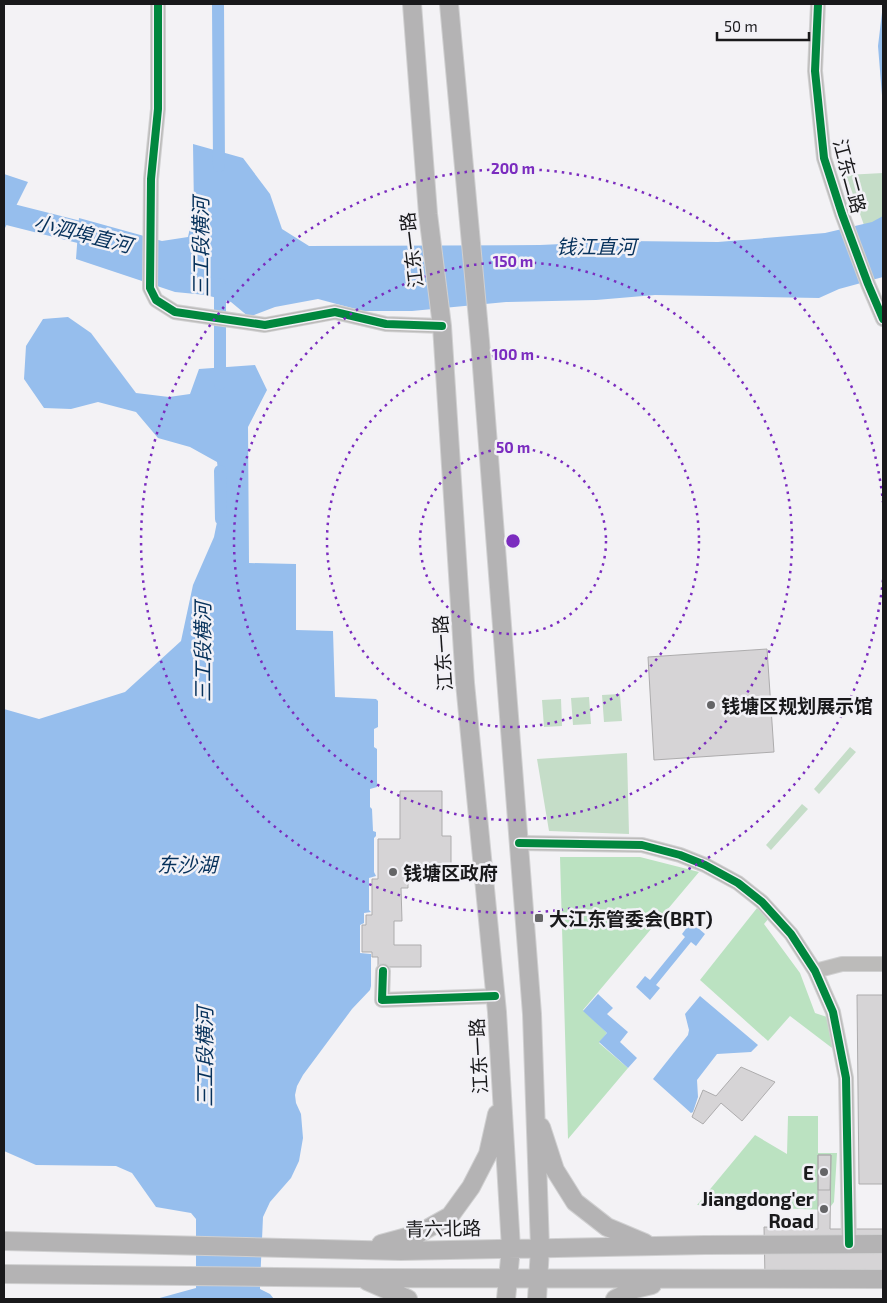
<svg xmlns="http://www.w3.org/2000/svg" width="887" height="1303" font-family="'Exo 2','Noto Sans SC',sans-serif">
  <style>
    .green { fill: #c5ddc8 }
    .forest { fill: #bbe2c1 }
    .water { fill: #96beed }
    .lines { fill: none; stroke-linecap: round; stroke-linejoin: round }
    .canal { stroke: #96beed; stroke-width: 12 }
    .river { stroke: #96beed; stroke-width: 22 }
    .building { fill: #d6d4d6; stroke: #adacad }
    .minor-casing { stroke: #d0d0d1; stroke-width: 16 }
    .major-casing { stroke: #d0d0d1; stroke-width: 20 }
    .minor { stroke: #bcbbba; stroke-width: 14 }
    .major { stroke: #b4b3b4; stroke-width: 18 }
    .cycleway-casing { stroke: #f2f1f6; stroke-width: 11 }
    .cycleway { stroke: #00873e; stroke-width: 8 }
    .ring { fill: none; stroke: #7b2cbf; stroke-width: 2.5; stroke-dasharray: 2.5 5 }
    .poi-dot { fill: #656567; stroke: #f2f1f6; stroke-width: 2 }
    .labels { text-anchor: middle; dominant-baseline: central; stroke-width: 5; stroke-linejoin: round; paint-order: stroke }
    .street-label { font-size: 19px; fill: #19191b; stroke: #f2f1f6 }
    .poi-label { font-size: 19px; font-weight: bold; fill: #19191b; stroke: #f2f1f6; text-anchor: start }
    .water-label { font-size: 20px; font-style: italic; fill: #06315b; stroke: #f2f1f6 }
    .centre { fill: #7b2cbf; stroke: #f2f1f6; stroke-width: 2.5 }
    .ring-label { font-size: 15px; text-anchor: middle; font-weight: bold; fill: #7b2cbf; stroke: #f2f1f6; stroke-width: 5; stroke-linejoin: round; paint-order: stroke }
  </style>
  <rect width="100%" height="100%" fill="#f3f2f5"/>
  <path class="green" d="M883 173V278L846 175Z
    M620 694 622 721 604 722 602 695Z
    M589 697 591 724 573 725 571 698Z
    M561 699 562 726 544 727 542 700Z
    M850 747 856 752 819 794 814 789Z
    M627 753 629 834 549 831 537 759Z
    M802 804 808 809 771 850 766 845Z"/>
  <path class="forest" d="M560 857H640L699 872 583 1010 607 1033 599 1043 628 1068 568 1139Z
    M757 908 769 918 764 924 800 973 815 1013 827 1017 836 1051 790 1016 768 1041 700 980Z
    M788 1116H818V1153H837L834 1202 828 1210 697 1205 755 1135 787 1154Z"/>
  <path class="water" d="M883 4V108L878 46Z
    M193 144 243 158 270 194 282 229 309 246 540 245 627 241 718 242 825 233 872 222 883 216V277L839 289 819 298 655 295 596 300 506 302 412 311H363L318 299 275 307 249 317 231 302 206 295 175 292 76 259 79 218 162 241 188 237 194 209Z
    M4 174 28 182 4 230Z
    M68 317 91 333 136 393 169 397 190 394 199 369 255 365 267 390 248 427 249 563 296 564V630L333 631 335 697 376 699 378 701V727L374 729V747L377 749V787L370 789V807L372 809 373 831 376 832V836L374 838V872L376 876 369 878V910L371 912 364 913V923L360 925V953L371 954V986L370 990 352 1009 303 1075 297 1086 295 1095 296 1103 301 1114 303 1138 299 1161 291 1178 270 1202 263 1217 260 1284V1289L270 1294 274 1299H156L196 1288V1219L191 1213 156 1207 132 1173 116 1166 36 1165 4 1151V709L39 719 125 692 181 641 193 585 214 537 222 497 217 462 190 447 158 438 136 412 98 402 71 409 44 408 24 379 26 346 43 319Z
    M691 922 705 934 696 946 691 942 656 985 660 988 650 1000 636 987 645 976 650 980 685 937 682 934Z
    M598 994 613 1008 607 1014 628 1032 620 1042 637 1058 628 1068 599 1042 607 1033 583 1011Z
    M700 996 758 1045 751 1052 717 1054 697 1080 698 1097 693 1112 691 1113 653 1079 688 1035 689 1030 685 1014Z"/>
  <g class="lines">
    <path class="canal" d="M218 4 219 166
      M220 284V384
      M220 471 221 519"/>
    <path class="river" d="M4 213 107 239"/>
  </g>
  <path class="building" d="M767 649 774 752 654 760 648 657Z
    M400 791H442V836H451V864H408V888H401L402 921H394V945H421V967H378V957H372V952H362V925H366V915H372V879H378V839H400Z
    M857 995H883V1184H859Z
    M741 1067 775 1082 742 1121 721 1103 703 1124 692 1117 703 1090 716 1096Z
    M818 1155H831L830 1229H883V1274L765 1277 764 1227 818 1229Z
    M818 1155H831L830 1190H818Z"/>
  <g class="lines">
    <defs>
      <path id="minor" d="M158 4V109L151 179 150 288 156 300 175 312 265 325 335 312 386 324 442 326
        M818 4 815 71 824 158 842 214 868 284 883 319
        M519 843 642 845 680 855 705 865 738 883 762 902 791 934 815 971 833 1012 846 1078 849 1244
        M383 971 382 1000 495 996
        M815 971 842 964H883"/>
      <path id="major" d="M412 4 428 214 442 326 465 683 497 1012 511 1248 506 1299
        M449 4 480 341 532 1014 540 1248 537 1299
        M541 1127 555 1170 575 1202 607 1227 645 1243
        M4 1241 401 1251 705 1245 883 1244
        M381 1244 418 1234 450 1216 471 1187 488 1154 497 1114
        M4 1274 362 1278 883 1279
        M367 1281 408 1299
        M615 1299 635 1289 652 1285"/>
    </defs>
    <use href="#minor" class="minor-casing"/>
    <use href="#major" class="major-casing"/>
    <use href="#minor" class="minor"/>
    <use href="#major" class="major"/>
    <defs>
      <path id="cycleway" d="M158 4V109L151 179 150 288 156 300 175 312 265 325 335 312 386 324 442 326
        M818 4 815 71 824 158 842 214 868 284 883 319
        M519 843 642 845 680 855 705 865 738 883 762 902 791 934 815 971 833 1012 846 1078 849 1244
        M383 971 382 1000 495 996"/>
    </defs>
    <use href="#cycleway" class="cycleway-casing"/>
    <use href="#cycleway" class="cycleway"/>
  </g>
  <g class="ring">
    <circle cx="513" cy="541" r="93"/>
    <circle cx="513" cy="541" r="186"/>
    <circle cx="513" cy="541" r="279"/>
    <path d="M883 580A372 372 0 1 1 883 502"/>
  </g>
  <g class="poi-dot">
    <circle cx="711" cy="705" r="5"/>
    <circle cx="393" cy="872" r="5"/>
    <rect x="534" y="913" width="10" height="10" rx="2.5"/>
    <circle cx="824" cy="1172" r="5"/>
    <circle cx="824" cy="1209" r="5"/>
  </g>
  <g class="labels">
    <g class="street-label">
      <text transform="translate(850 176) rotate(75)">江东二路</text>
      <text transform="translate(411 250) rotate(-97)">江东一路</text>
      <text transform="translate(442 653) rotate(-94)">江东一路</text>
      <text transform="translate(478 1056) rotate(-93)">江东一路</text>
      <text transform="translate(443 1228) rotate(-1)">青六北路</text>
    </g>
    <g class="poi-label">
      <text x="721" y="705">钱塘区规划展示馆</text>
      <text x="403" y="872">钱塘区政府</text>
      <text x="549" y="918">大江东管委会(BRT)</text>
      <text x="814" y="1172" text-anchor="end">E</text>
      <text x="814" y="1198" text-anchor="end">Jiangdong'er<tspan x="814" dy="22">Road</tspan></text>
    </g>
    <g class="water-label">
      <text transform="translate(83 233) rotate(14)">小泗埠直河</text>
      <text x="596" y="246">钱江直河</text>
      <text transform="translate(200 247) rotate(-90)">三工段横河</text>
      <text transform="translate(202 652) rotate(-90)">三工段横河</text>
      <text x="187" y="864">东沙湖</text>
      <text transform="translate(204 1057) rotate(-90)">三工段横河</text>
    </g>
  </g>
  <circle cx="513" cy="541" r="8" class="centre"/>
  <g class="ring-label">
    <text x="513" y="174">200 m</text>
    <text x="513" y="267">150 m</text>
    <text x="513" y="360">100 m</text>
    <text x="513" y="453">50 m</text>
  </g>
  <rect width="887" height="1303" fill="none" stroke="#19191b" stroke-width="10"/>
  <path d="M717 32v8h92v-8" fill="none" stroke="#19191b" stroke-width="2.5"/>
  <text x="724" y="32" font-size="15" fill="#19191b" stroke="#f2f1f6" stroke-width="4" paint-order="stroke">50 m</text>
</svg>
